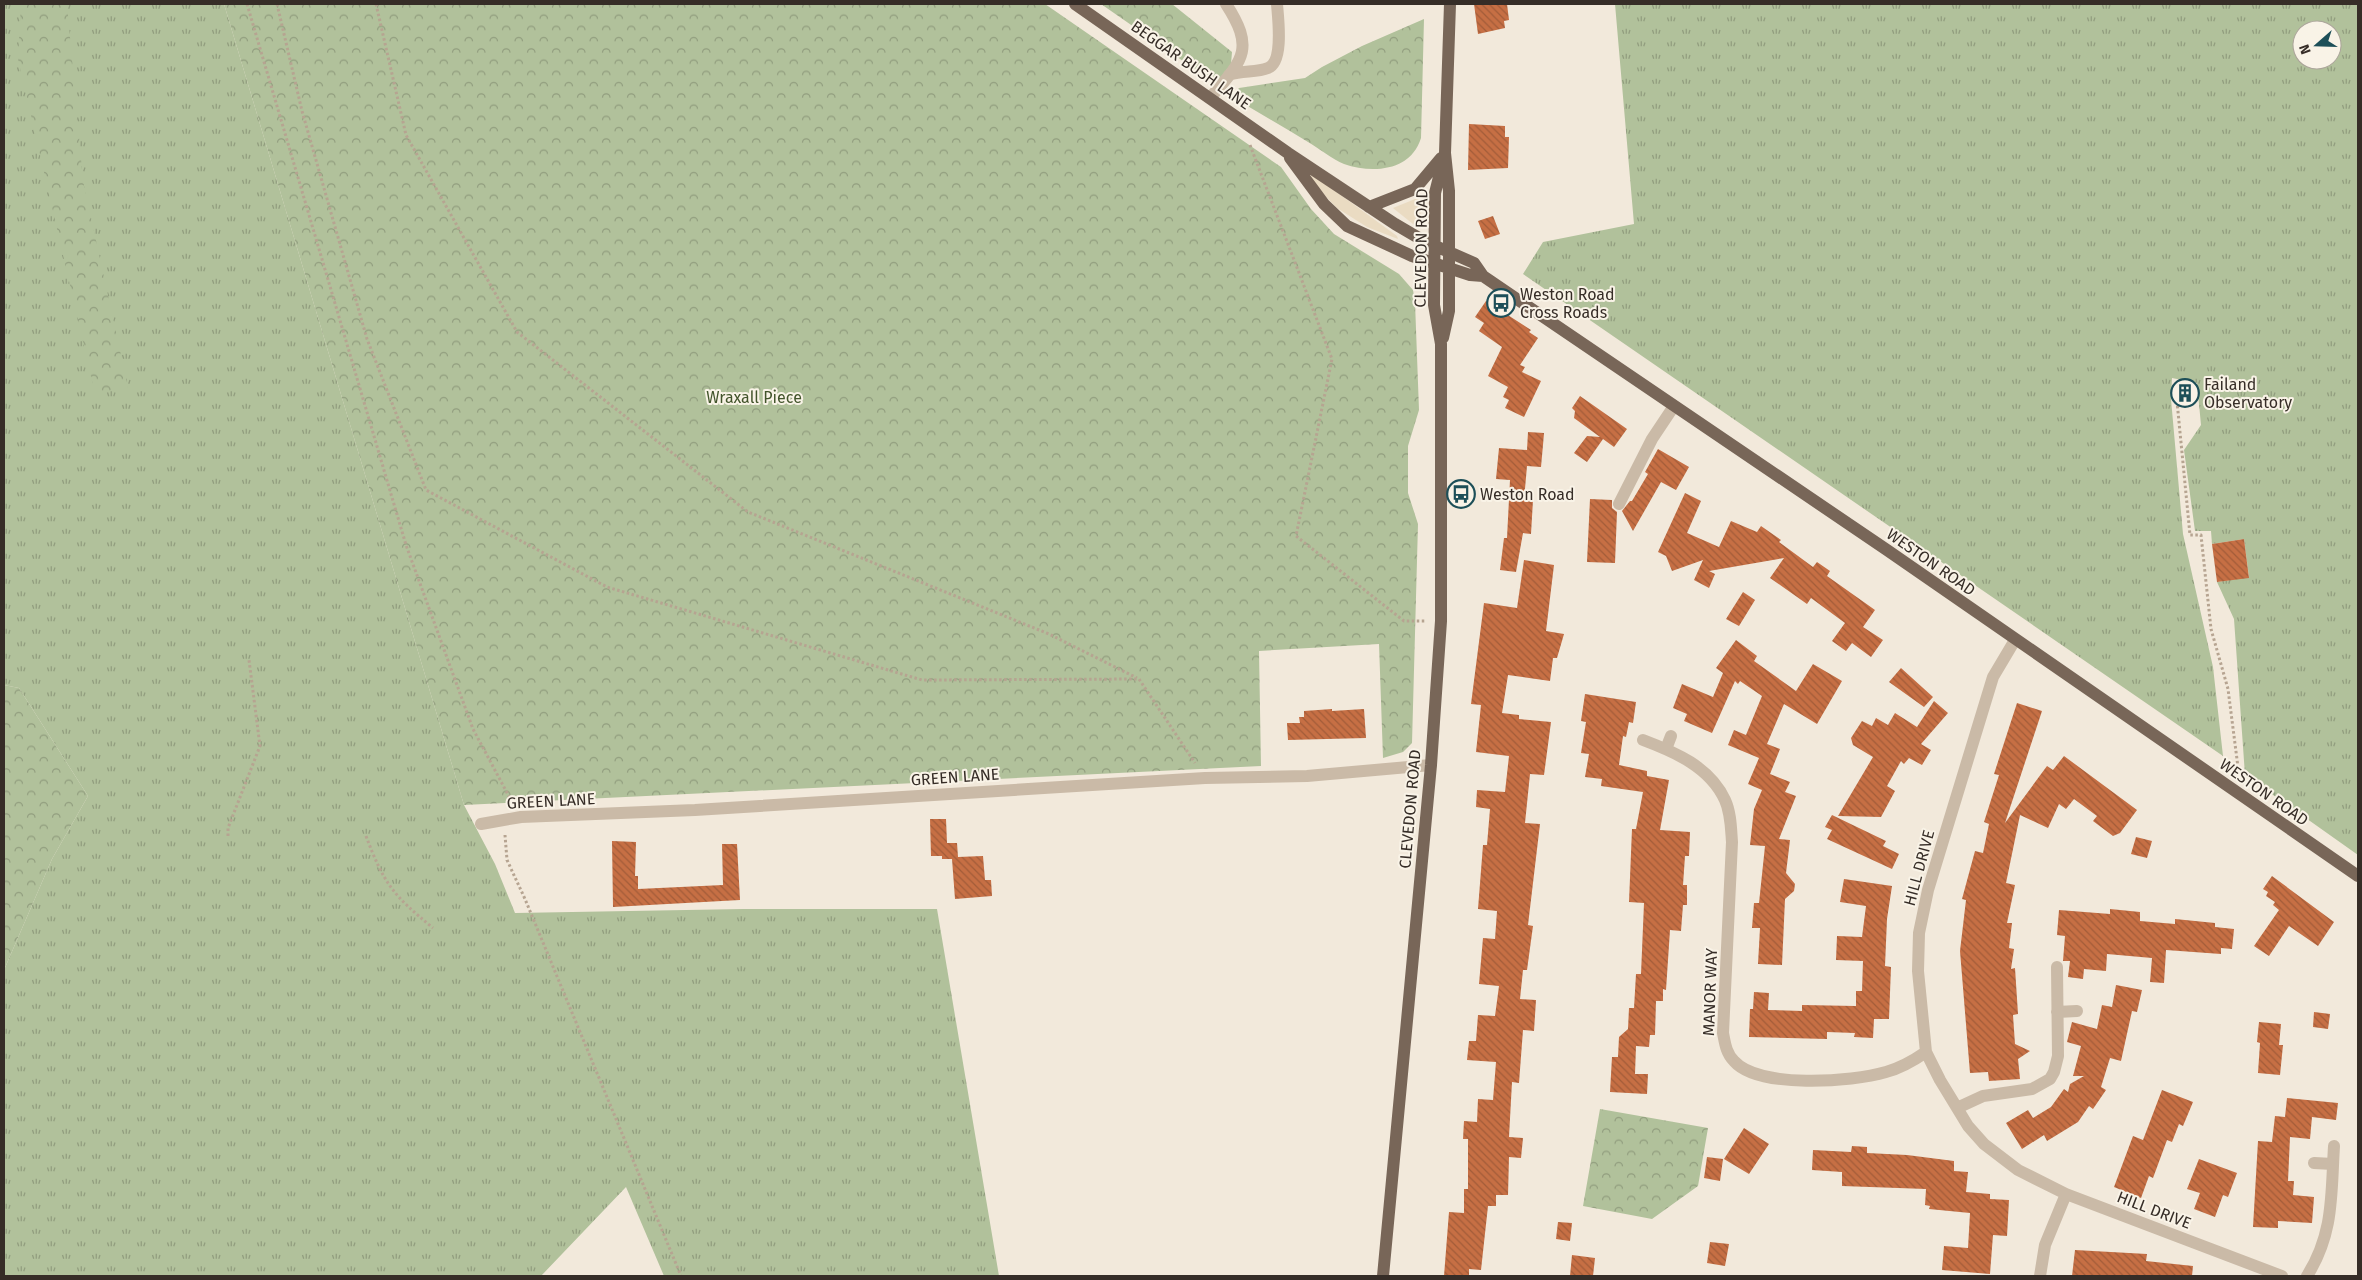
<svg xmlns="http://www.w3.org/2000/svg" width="2362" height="1280" font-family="'Fira Sans',sans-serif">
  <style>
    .grass { fill: url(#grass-tufts); fill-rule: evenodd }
    .forest { fill: url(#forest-crowns) }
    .plaza { fill: #eadbc2 }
    .building { fill: url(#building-back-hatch) }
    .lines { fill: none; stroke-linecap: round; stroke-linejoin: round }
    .path { stroke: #b6a491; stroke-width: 3; stroke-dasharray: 2.5 2.5; stroke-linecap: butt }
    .minor { stroke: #cabaa7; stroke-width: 12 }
    .major { stroke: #786658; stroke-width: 12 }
    .labels { text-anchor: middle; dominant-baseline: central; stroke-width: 4; stroke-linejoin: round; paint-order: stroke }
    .street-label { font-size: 16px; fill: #362d27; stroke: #f9f3e7 }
    .poi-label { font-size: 16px; fill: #362d27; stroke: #f9f3e7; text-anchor: start }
    .park-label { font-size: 16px; fill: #42542b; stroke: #f9f3e7 }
  </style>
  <defs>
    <pattern id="grass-tufts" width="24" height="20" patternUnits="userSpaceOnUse" patternTransform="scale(1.25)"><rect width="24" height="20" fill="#b1c19b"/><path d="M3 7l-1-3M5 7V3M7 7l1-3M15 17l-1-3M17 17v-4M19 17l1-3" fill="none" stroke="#919d7e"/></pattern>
    <pattern id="forest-crowns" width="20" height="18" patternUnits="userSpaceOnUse" patternTransform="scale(1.25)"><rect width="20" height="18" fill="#b1c19b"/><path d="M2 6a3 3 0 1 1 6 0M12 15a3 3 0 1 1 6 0" fill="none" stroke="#919d7e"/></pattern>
    <pattern id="building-back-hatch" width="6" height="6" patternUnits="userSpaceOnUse" patternTransform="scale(1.25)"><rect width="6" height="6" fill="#c66f44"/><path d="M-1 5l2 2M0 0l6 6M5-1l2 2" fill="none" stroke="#a25c39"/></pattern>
  </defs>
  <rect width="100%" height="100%" fill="#f2e9db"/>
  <path class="grass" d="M4 4H224L464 805 495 864 515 913 743 909H937L999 1276H664L626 1187 541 1276H4V970L52 859 88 796 19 688 4 685Z
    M1615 4H2358V855L2245 775 2234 619 2217 582 2249 577 2244 539 2212 544 2211 531H2195L2184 450 2201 425 2197 383 2172 378 2171 399 2183 534 2213 667 2223 756 1523 274 1543 242 1634 224ZM2302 30H2332V60H2302Z"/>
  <path class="forest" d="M21 4H67L83 181 128 387 95 394 18 59Z
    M224 4H1045L1281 167 1311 209 1334 234 1399 274 1413 290 1415 302 1419 410 1408 446V493L1418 524 1412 743 1403 752 1383 758 1379 644 1259 651 1261 766 464 805Z
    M1101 4H1172L1232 52 1231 64 1216 84Z
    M1424 19 1421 138C1411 171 1373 174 1344 164 1332 159 1320 149 1308 142 1283 127 1258 112 1232 97L1239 88 1305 78 1322 67 1362 46Z
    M4 685 19 688 88 796 52 859 4 970Z
    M1600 1109 1708 1128 1698 1186 1652 1219 1583 1206Z"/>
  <path class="plaza" d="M1309 172 1397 236 1398 239 1367 227 1337 208 1314 184Z
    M1420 197 1421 225 1418 228 1393 208Z"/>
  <path class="building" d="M1474 4H1507L1509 20 1504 21 1505 28 1478 34Z
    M1469 124 1505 126V137H1509L1508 168 1468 170Z
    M1493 216 1500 234 1485 239 1478 221Z
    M1486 301 1531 330 1529 332 1538 338 1520 365 1525 367 1522 372 1541 381 1524 417 1505 408 1509 400 1503 397 1508 387 1488 376 1502 347 1479 331 1484 323 1475 317Z
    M1580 396 1627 429 1614 447 1603 439 1587 462 1574 453 1587 436 1600 437 1574 418 1575 411 1572 408Z
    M1528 432 1544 433 1543 445 1541 467 1527 466 1524 500H1533L1531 534 1523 533 1516 572 1500 570 1504 538H1507L1510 480 1496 479 1499 448 1527 450Z
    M1658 449 1689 467 1676 490 1661 482 1633 531 1622 511 1630 501H1632L1648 474 1645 472Z
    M1685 493 1701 501 1687 533 1719 547 1731 521 1757 532 1761 526 1781 540 1779 542 1813 567 1817 562 1830 571 1827 576 1875 610 1863 627 1883 640 1871 657 1852 643 1846 651 1832 641 1845 623 1811 598 1807 604 1770 578 1784 558 1709 571 1715 574 1709 588 1694 580 1703 560 1672 571 1666 556 1658 552Z
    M1590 499 1612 500V508L1617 512 1615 563 1587 562Z
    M2244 539 2249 578 2217 582 2212 544Z
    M1524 560 1554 565 1546 631 1564 634 1557 658H1553L1550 681 1508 675 1502 713 1519 715V719L1551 722 1544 775 1530 774 1525 823 1540 824 1528 925 1533 926 1527 970H1523L1520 999 1536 1000 1534 1031 1523 1030 1519 1083 1512 1082 1509 1137 1523 1138 1521 1158 1509 1157 1508 1195H1496V1206H1488L1481 1270 1469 1269V1276H1444L1449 1212 1464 1213V1189H1468V1139H1463L1464 1121 1477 1122 1478 1099 1493 1100 1496 1062 1467 1060 1469 1041H1476L1478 1015 1495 1016 1499 986 1479 984 1483 938 1495 939 1497 911 1478 909 1483 845H1487L1490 809 1476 807 1477 790 1505 792 1509 756 1476 752 1481 705 1471 704 1484 603 1517 608Z
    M1743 592 1755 600 1739 626 1726 619Z
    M1736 640 1757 656 1754 661 1796 691 1813 664 1842 681 1817 724 1784 704 1767 744 1780 749 1770 774 1790 782 1785 792 1796 796 1779 839 1790 840 1786 873 1795 884 1794 891 1785 899 1782 965 1758 964 1760 928H1752L1754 903H1759L1765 846 1750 845 1754 809 1762 790 1748 784 1759 758 1728 745 1734 730 1746 735 1762 696 1740 681 1738 684 1735 681 1712 733 1684 721 1687 714 1673 708 1682 684 1713 697 1723 673 1716 668Z
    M1901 668 1933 697 1924 707 1889 682Z
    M1585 694 1636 702 1633 723 1629 722 1626 737 1623 736 1619 765 1647 771V776L1669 780 1660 830 1690 832 1689 856H1685L1683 885H1687V905H1683L1681 931 1670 930 1666 990 1663 989V1001H1656L1655 1035H1650L1649 1047 1636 1046 1635 1074H1648L1647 1094 1610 1092 1612 1057H1618L1619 1037 1628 1029 1629 1008H1634L1636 974H1641L1644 903 1629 902 1632 829H1636L1643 792 1601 786 1602 779 1585 777 1589 754 1581 753 1586 722 1581 721Z
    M1934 701 1948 713 1921 744 1931 750 1922 765 1909 758 1904 764 1901 761 1887 786 1895 791 1881 817 1838 816 1873 757 1853 745 1851 738 1862 721 1872 726 1876 718 1888 725 1895 713 1917 727Z
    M2017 703 2042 711 2005 823 2047 766 2053 770 2064 756 2137 810 2120 833 2113 836 2093 821 2097 816 2074 799 2066 809 2059 804 2048 828 2020 815 2006 883 2015 885 2007 923H2012L2009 948 2014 949 2011 969 2015 968 2018 1014 2013 1015 2015 1044 2030 1051 2018 1059 2020 1079 1989 1081 1988 1072 1970 1073 1960 951 1966 900 1962 899 1975 851 1983 853 1989 824 1984 822 1999 775 1994 774Z
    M1332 709V711L1364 709 1366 738 1288 740 1287 723H1300L1299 717H1304V711Z
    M1832 815 1886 841 1883 846 1899 854 1892 869 1827 839 1832 830 1825 827Z
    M930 819H946L947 843H957L958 857 983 856 985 880H991L992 896 955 899 952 859H942V856H931Z
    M2136 837 2152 841 2147 858 2131 854Z
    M612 841 636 842 635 876H638V889L723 885 722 844H737L740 900 613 907Z
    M2272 876 2334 922 2318 946 2289 926 2269 956 2254 946 2279 910 2273 905 2275 902 2266 896 2268 892 2263 889Z
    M1844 879 1892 886 1887 919 1885 966 1891 967 1889 1019H1874L1873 1038 1854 1037 1855 1033 1827 1032V1039L1749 1037 1750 1009H1753L1754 992 1769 993 1768 1010 1802 1011V1005L1856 1006V991H1862L1863 961 1836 960 1837 936 1862 937 1866 906 1840 902Z
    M2110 909 2140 912V921L2175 924V919L2215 923V927L2234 929 2232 949 2221 948V954L2166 950 2164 983 2150 982 2152 958 2107 954 2106 971 2084 969 2083 979 2068 977 2070 961H2063L2065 936 2057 935 2059 910 2110 914Z
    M2116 985 2142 990 2137 1012 2132 1011 2121 1061 2110 1058 2101 1087 2106 1090 2093 1109 2089 1106 2078 1122 2047 1141 2044 1135 2022 1149 2006 1123 2028 1110 2033 1118 2051 1107 2064 1089 2068 1092 2070 1084 2084 1076H2073L2081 1046 2067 1042 2072 1022 2097 1029 2102 1005 2112 1007Z
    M2314 1012 2330 1014 2328 1029 2313 1027Z
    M2259 1022 2281 1024 2279 1045H2283L2280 1075 2258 1073 2260 1043 2257 1042Z
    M2162 1090 2193 1102 2183 1126 2179 1124 2172 1142 2167 1140 2153 1178 2149 1176 2141 1198 2114 1187 2133 1136 2143 1140Z
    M2287 1098 2338 1103 2336 1120 2312 1117 2310 1139 2290 1137 2288 1181H2294L2293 1195 2314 1197 2312 1223 2278 1221V1228L2253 1227 2258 1141 2272 1142 2275 1116 2285 1117Z
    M1744 1128 1769 1144 1749 1174 1724 1159Z
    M1852 1146 1867 1147V1153L1907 1155 1954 1161V1171L1968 1172 1966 1192 1990 1194V1199L2009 1200 2007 1236 1993 1235 1990 1274 1942 1270 1944 1246 1968 1248 1970 1213 1929 1209 1930 1206 1925 1205 1926 1189 1842 1186V1172L1812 1170 1813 1150 1851 1152Z
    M1707 1157 1723 1159 1720 1181 1704 1178Z
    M2199 1159 2237 1173 2228 1197 2223 1195 2215 1217 2194 1209 2200 1193 2187 1189Z
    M1558 1222 1572 1223 1570 1241 1556 1239Z
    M1710 1242 1729 1244 1725 1266 1707 1263Z
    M2075 1250 2147 1254 2146 1261 2193 1266 2192 1276H2072Z
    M1572 1255 1595 1258 1593 1276H1570Z"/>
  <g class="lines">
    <path class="path" d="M247 4 406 545 473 729 513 804
      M277 4 302 111 367 339 426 490 607 587 922 680 1139 679 1195 763
      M376 4 406 135 517 332 748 512 1049 634 1137 678
      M1250 145 1332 359 1296 536 1404 621H1426
      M2176 391 2190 535H2201L2211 629 2228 689 2239 775
      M505 835 507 860 525 899 681 1276
      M228 836V828L260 746 249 660
      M366 836C384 884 393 895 433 928"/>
    <path class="minor" d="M1229 75C1242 70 1256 73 1268 68 1284 62 1278 18 1277 4
      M1210 98C1242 61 1256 50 1226 4
      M1619 504 1652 439 1674 406
      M2015 640 1993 677 1928 890 1919 933 1918 971 1926 1052 1940 1080 1968 1126 1984 1144 2018 1170 2066 1194 2282 1276
      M1643 740C1675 752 1710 767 1725 800 1731 813 1731 829 1732 842L1723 1033C1725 1043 1726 1053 1734 1061 1758 1089 1852 1082 1886 1072 1901 1068 1913 1061 1926 1052
      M1666 749 1671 736
      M481 824 521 817 695 810 1205 778 1307 776 1431 765
      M2057 1012 2077 1011
      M1957 1108 1983 1096 2032 1089 2050 1079 2054 1072 2058 1056 2057 967
      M2314 1163 2333 1164
      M2040 1276 2045 1245 2066 1194
      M2307 1276C2334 1233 2331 1195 2334 1146"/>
    <path class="major" d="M1075 4 1288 153 1395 224 1424 241 1474 263 1483 276 1887 550 2358 876
      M1290 158 1324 204 1347 226 1412 256 1470 275 1483 276
      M1369 207 1415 189 1441 158
      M1443 338 1449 311V191L1445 153 1450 4
      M1383 1276 1431 765 1441 621V344L1434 305 1435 193 1445 153"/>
  </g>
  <defs>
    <symbol id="bus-ring" viewBox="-11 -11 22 22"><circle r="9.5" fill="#f9f3e7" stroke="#1d4f58" stroke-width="1.5"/><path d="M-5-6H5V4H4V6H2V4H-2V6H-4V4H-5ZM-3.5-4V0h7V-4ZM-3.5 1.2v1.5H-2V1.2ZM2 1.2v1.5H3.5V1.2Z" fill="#1d4f58"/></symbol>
    <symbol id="building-ring" viewBox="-11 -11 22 22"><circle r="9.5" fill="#f9f3e7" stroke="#1d4f58" stroke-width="1.5"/><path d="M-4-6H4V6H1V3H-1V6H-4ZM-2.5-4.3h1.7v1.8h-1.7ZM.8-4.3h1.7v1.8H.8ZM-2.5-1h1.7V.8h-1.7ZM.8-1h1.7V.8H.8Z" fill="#1d4f58"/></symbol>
  </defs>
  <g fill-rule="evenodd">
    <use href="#bus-ring" x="1485" y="287" width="32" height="32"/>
    <use href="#building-ring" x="2169" y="377" width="32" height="32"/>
    <use href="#bus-ring" x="1445" y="478" width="32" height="32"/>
  </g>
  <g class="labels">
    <g class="street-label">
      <text transform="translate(1191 65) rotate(35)">BEGGAR BUSH LANE</text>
      <text transform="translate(1421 248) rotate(-89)">CLEVEDON ROAD</text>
      <text transform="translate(1931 562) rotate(35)">WESTON ROAD</text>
      <text transform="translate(955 777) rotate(-4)">GREEN LANE</text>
      <text transform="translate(2264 792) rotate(35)">WESTON ROAD</text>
      <text transform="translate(551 801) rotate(-3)">GREEN LANE</text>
      <text transform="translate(1410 809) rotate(-85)">CLEVEDON ROAD</text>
      <text transform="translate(1919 868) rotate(-75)">HILL DRIVE</text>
      <text transform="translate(1710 992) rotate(-88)">MANOR WAY</text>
      <text transform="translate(2154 1210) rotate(21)">HILL DRIVE</text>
    </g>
    <g class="poi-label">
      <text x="1520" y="294">Weston Road<tspan x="1520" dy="18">Cross Roads</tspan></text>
      <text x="2204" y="384">Failand<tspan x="2204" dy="18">Observatory</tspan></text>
      <text x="1480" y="494">Weston Road</text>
    </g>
    <g class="park-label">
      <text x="754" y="397">Wraxall Piece</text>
    </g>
  </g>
  <rect width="2362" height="1280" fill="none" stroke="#362d27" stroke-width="10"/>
  <g transform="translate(2317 45) rotate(250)"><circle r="24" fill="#f9f3e7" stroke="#aba49a"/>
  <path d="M0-4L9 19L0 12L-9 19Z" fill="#1d4f58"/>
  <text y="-8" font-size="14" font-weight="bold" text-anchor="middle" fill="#362d27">N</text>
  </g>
</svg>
